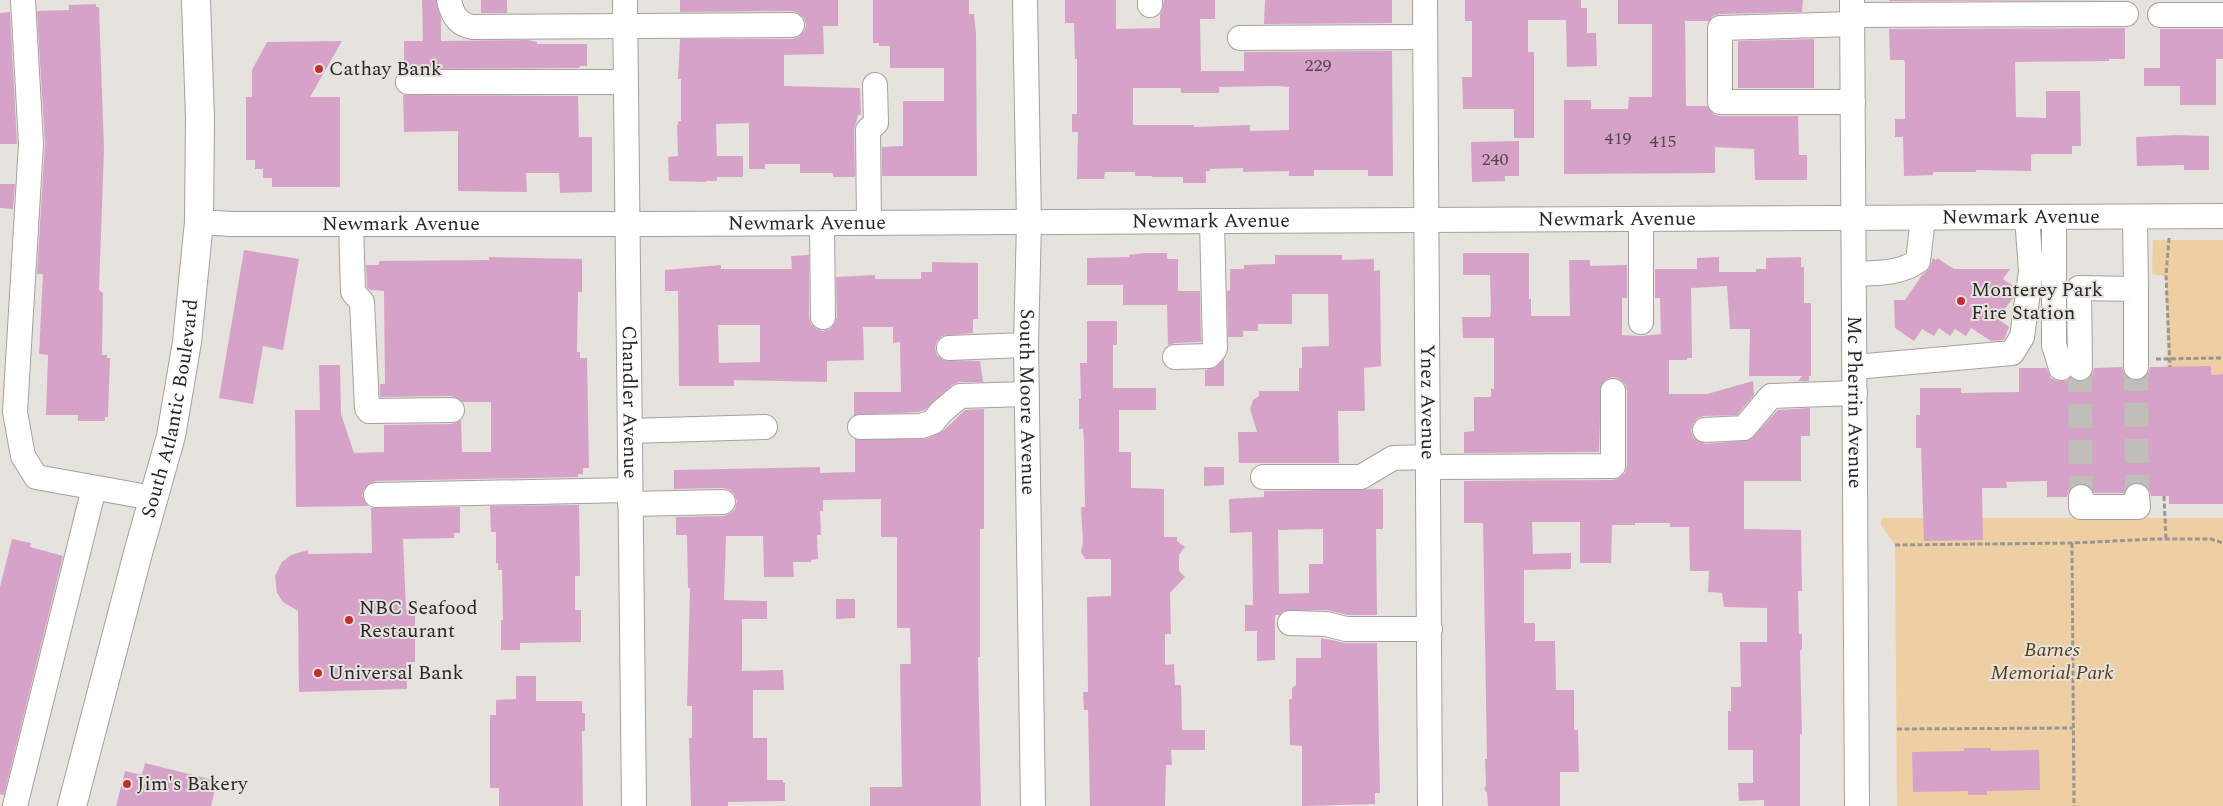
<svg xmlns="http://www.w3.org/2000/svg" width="2223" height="806" font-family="Spectral,serif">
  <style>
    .green { fill: #eecfa4 }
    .building { fill: #d7a2c8; fill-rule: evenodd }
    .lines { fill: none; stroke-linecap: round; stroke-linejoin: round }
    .minor-tunnel { stroke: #c0beb9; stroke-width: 24; stroke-dasharray: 24 12; stroke-linecap: butt }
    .minor-casing { stroke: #a4a19d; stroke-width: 26 }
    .major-casing { stroke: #a4a19d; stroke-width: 30 }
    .path { stroke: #999693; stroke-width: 3; stroke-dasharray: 5 2.5; stroke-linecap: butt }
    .minor { stroke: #fff; stroke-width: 24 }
    .major { stroke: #fff; stroke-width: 28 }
    .poi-dot { fill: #be2f2f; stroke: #e6e3de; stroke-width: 2 }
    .labels { text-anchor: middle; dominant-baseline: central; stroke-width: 4; stroke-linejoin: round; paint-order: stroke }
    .number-label { font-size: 18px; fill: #54464f }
    .poi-label { font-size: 20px; fill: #292827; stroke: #e6e3de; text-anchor: start }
    .street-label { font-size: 20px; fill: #292827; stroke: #e6e3de }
    .park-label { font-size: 20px; font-style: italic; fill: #573e15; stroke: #e6e3de }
  </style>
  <rect width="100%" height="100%" fill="#e6e3de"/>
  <path class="green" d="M2153 240H2223V375L2167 376 2166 276 2152 274Z
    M1881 518H2223V806H1897L1895 545 1881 525Z"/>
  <path class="building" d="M422 0H436L441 19V41L528 40 537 42V44H587V66H580L579 68 404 69V41H423Z
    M481 0H507V13H481Z
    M680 0H838V26H823L824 54 784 55V86L860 88 861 115H858L854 130 855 177H833V173H800V164H765V169H749V123L716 124 717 156H743V177H717V181H706V182L669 181 668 157 678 156 677 126 679 121H681V79H678L680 39H792L799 37 804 31 806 25 804 18 798 13 792 11 680 12Z
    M873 0H969V14H974L976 34 977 176H882V147L903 146V101H944V68H890V46H879V43H873Z
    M1065 0H1116V29L1160 28V14L1162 11 1164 0H1215V19H1200L1201 71H1244V52L1392 51 1393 176H1368V170H1314V176H1289V171L1243 172V168L1210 169V171H1206V183H1183V177H1152V176H1135V172H1105L1104 179H1077L1078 132H1072V114H1077V59H1075L1074 23H1065ZM1277 86 1289 87V130L1250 131V125L1194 127V125H1133V88H1181V93H1219V87Z
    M1265 0H1392V23L1264 24Z
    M1465 0H1581V8H1587V33H1596L1597 66 1567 67 1566 20H1528V52H1534V138H1514V109H1463L1462 77H1472V21H1465Z
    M1618 0H1803L1802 12 1720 14 1713 16 1709 21H1685L1686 106H1707L1713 114 1720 116H1798L1799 155H1807V180H1755L1754 149 1715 147V173L1564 174V100H1591V109H1628L1629 97H1652V24H1618Z
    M1889 0H2125L1889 1Z
    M96 4V7H99L104 149 99 290 103 293 102 355H107V358H110L108 417H105V421H78V415H46L48 355 39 354 43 274H37L45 143 37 11 69 10V5Z
    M10 12 17 144H0V13Z
    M2125 28V59H2109V61L2015 62 2016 117 2046 118V91H2080L2081 146H2072V154H2034L2031 155V171L1976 170V172H1933V175L1904 176 1903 137H1895V119H1905V62L1904 60H1890L1889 29Z
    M2160 29H2223V59H2216V105H2180V86H2144V68H2160Z
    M1814 39V88H1738V41Z
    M342 41 310 97H340V187H272V178H263V169H255V160H246V97H252V70L267 42Z
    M403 95 578 96 579 137H592V192L560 193 559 173H526L527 192 458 191V131L404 132Z
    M2178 135 2209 136V170H2184V165L2137 166 2136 137Z
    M1519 141V176H1505V181L1472 182 1471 142Z
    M0 184H15L13 209 0 208Z
    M244 250 299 259 283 350 263 346 253 404 219 398Z
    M1145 253H1167V259H1178V291H1200L1201 342 1175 343 1168 345 1167 305H1123V285H1087V258L1129 257V255Z
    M1463 253H1529V299H1531V316H1570L1569 260H1590V266L1627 265V298H1622V335L1641 336 1661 334 1660 298H1655V269H1697V258L1719 257V272H1756V269H1766V258L1801 257V267H1804V303H1811V376H1809V381H1798L1802 376H1749L1750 329H1730L1727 286 1691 288 1692 358H1687V360H1669V394H1707L1753 381 1754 395 1737 415 1704 416 1698 418 1693 423 1691 430 1693 437 1699 442 1706 444 1750 440 1778 410 1810 408V436H1801V481H1744V529L1801 530 1802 591H1798L1799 634H1802V649L1800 651 1802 734H1800V806H1764V800L1739 801 1738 783H1753V750H1728V711H1731V687H1741L1740 642H1767V608L1724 607 1722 593 1708 592 1709 571H1690L1689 527H1670V523H1635V525H1612L1611 563H1580V522H1532L1533 554 1571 553V569L1524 570V623H1535V641H1555L1556 690H1574V730H1578L1579 772H1560V806H1488L1487 793 1484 788 1486 786 1485 759H1487L1483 523H1464V481L1613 480 1619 478 1625 473 1627 466V391L1625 384 1619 379 1613 377 1607 379 1601 385 1599 452 1464 453V432L1474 431V397H1491V389H1494V338H1463L1462 317H1490L1491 309 1490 275H1463Z
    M809 255V318L811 324 817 329 823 331 830 329 835 323 837 317 836 277 875 275V279H921V272H932V262L978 263V319H973V333L942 336 937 341 935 348 937 355 943 360 980 361 983 382H960L952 385 925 410 919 412 854 415V392H901L900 342 893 343V327H863L864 360 827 361V382L734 380V386H679L678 291H665V270L721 265V269H792L791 256ZM718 325H760V362L719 363Z
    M1275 255H1342V260L1374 259V271L1380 270 1381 366 1364 368 1365 411H1338L1339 463H1239L1238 432H1257L1250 409 1253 400 1259 396V391H1299V368H1302V347L1329 346 1328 294H1292V324H1258V331H1243V337H1228L1227 291 1230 290V269H1244V265L1275 264Z
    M489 257 582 259V292H578L577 352H580V358H587L589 468H583V474H578V477L376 481 369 484 364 489 362 496 368 506 296 507 295 410H320L319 365H340L341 414 354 453 384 452V425L452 424 461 420 462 452H491V402H463L452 396 380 397V384H385L384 291 370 290 367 287 366 265H379V261L489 260Z
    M1933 258 1936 260 1937 258 1954 269H2010L2003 279 2015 287 2014 296 1998 319 2009 327 2004 340 1991 341 1971 328 1966 336 1955 329 1950 336 1939 328 1934 336 1922 329 1914 341 1895 328 1894 300H1905L1922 275 1929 269Z
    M1087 321H1117V345H1113V388H1156V410H1119V452H1131V488L1164 489V537H1177V541L1185 547 1179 555V571L1185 577 1170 593 1171 634H1165V665L1174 664 1175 685H1181L1182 730H1205V750H1171L1172 765H1166L1165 806H1090L1088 710H1084L1083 692H1088L1087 597 1111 596V559H1085L1081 552 1083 542 1081 507H1085L1084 442 1083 429H1079V399H1081L1080 363H1087Z
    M1224 359V386H1205V370L1215 368Z
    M2211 366V375L2223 374V504H2169V496H2151L2148 488 2143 484 2136 482 2129 485 2124 493H2094L2088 485 2081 483 2075 485 2069 490 2067 497H2047V481L2006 482 2007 488H1982L1983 540 1924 541 1921 448H1916V415H1920V388H1961V393L2019 392V368H2047L2051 378 2057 381H2065L2071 378 2081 382 2087 380 2092 375 2094 368 2122 367 2124 373 2129 379 2136 381 2142 379 2148 374 2150 367Z
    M984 409V529H980V657H978L981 806H870V787H902L900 664H911L910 628H897V537H881V499L823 500V511H820L821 535H817L818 559 811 560V562H793L794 577H764L763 536H726L724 600 767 601V619H742V671L783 670 784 690H753V738H767V780H783V783H785V801L728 802V806H691L689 738H692V706H687L690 588H688L687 535H676V517L724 516 731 513 735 509 737 501 734 494 730 490 723 488 674 489V470L820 467V473L855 472V439H925L943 431 965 410Z
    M1204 467H1224V485L1204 486Z
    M1383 489V529H1376L1377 615H1348L1326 610 1284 611 1279 615H1275V660L1257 661V631H1245V605H1253L1252 532 1230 533 1229 499 1264 497V491ZM1323 529V564H1309V593L1279 594 1278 530Z
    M579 505 580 576H575V610H581V642L520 643V650H501V620H503L502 570H498V563H496V532H491L490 506Z
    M460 507V533H454V538L403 539 406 609H415V662H406L407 689 299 692 298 611 283 602 277 593 275 576 282 562 291 555 308 550V554L372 553 371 508Z
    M12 539 31 543 30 547 63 556 4 795 0 794V587Z
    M836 599H855V618L836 619Z
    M1321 638 1346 643H1377L1380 793H1375V804L1302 806V746L1290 745 1289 699H1292V688L1296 685V658H1321Z
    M516 676H536V701H582V713H585V731H582L583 806H499V788H490V715H496V700L516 699Z
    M1964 748H1991V751L2039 750 2040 790 1987 791V795H1968V791L1913 792 1912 752 1964 751Z
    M145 763 217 781 211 806H116L125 771 142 775Z"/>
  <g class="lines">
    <path class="minor-tunnel" d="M2136 367 2137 496
      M2080 368 2081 497"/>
    <defs>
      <g id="minor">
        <path d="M23 0 31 144 15 412 23 456 36 477 153 498"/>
        <path d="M449 0C452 15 458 25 473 27L792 25"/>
        <path id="s1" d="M625 0 634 806"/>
        <path id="s2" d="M1025 0 1029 222 1026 345 1033 806"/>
        <path d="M1150 0V5"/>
        <path id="s3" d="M1425 0 1430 806"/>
        <path id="s4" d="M1852 0 1857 806"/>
        <path d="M1852 15 2126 14"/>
        <path d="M2160 15H2223"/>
        <path d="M1852 24 1720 28V102H1853"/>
        <path d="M1240 38 1425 37"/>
        <path d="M408 82H625"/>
        <path d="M2054 217V345L2061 368"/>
        <path d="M2135 217 2136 289"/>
        <path id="s5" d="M199 222 231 224H649L2223 216"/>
        <path d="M822 223 823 317"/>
        <path d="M869 223 868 130 876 123 875 85"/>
        <path d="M351 224 353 292 362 302 367 408 369 411 452 410"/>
        <path d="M1854 274C1876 273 1900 274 1918 261L1923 218"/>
        <path d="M1641 322V219"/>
        <path d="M949 348 1026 345"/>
        <path d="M1175 357 1209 356 1215 349 1212 221"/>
        <path d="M1855 367 2012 353 2022 337 2031 271 2027 217"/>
        <path d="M2080 368 2079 288 2136 289V367"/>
        <path d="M860 427 921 426 933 422 941 412 960 396 1027 394"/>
        <path d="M1705 430 1744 428 1771 396 1855 393"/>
        <path d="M630 431 765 427"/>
        <path d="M1429 467 1613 466V391"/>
        <path d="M1263 477H1361L1393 458 1429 457"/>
        <path d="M376 495 630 490"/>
        <path d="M2081 497V507H2138L2137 496"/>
        <path d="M630 504 723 502"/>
        <path d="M1290 623 1326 624 1346 629H1430"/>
        <path d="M15 806 94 488"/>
      </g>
      <g id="major">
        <path id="s6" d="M72 806 138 553 171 436 187 342 199 222 200 118 196 0"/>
      </g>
    </defs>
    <use href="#minor" class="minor-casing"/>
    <use href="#major" class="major-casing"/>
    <path class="path" d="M2169 238 2166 276 2170 367
      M2156 359 2223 358
      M2164 496 2166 539
      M2072 543 2074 806
      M1895 545 2072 543 2155 539H2211L2223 543
      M1897 729 2073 728"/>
    <use href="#minor" class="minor"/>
    <use href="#major" class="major"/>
  </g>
  <g class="poi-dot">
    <circle cx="319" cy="69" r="5"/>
    <circle cx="1961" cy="301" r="5"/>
    <circle cx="349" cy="620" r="5"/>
    <circle cx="318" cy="673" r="5"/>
    <circle cx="127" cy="784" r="5"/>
  </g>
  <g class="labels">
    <g class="number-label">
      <text x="1318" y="65">229</text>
      <text x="1618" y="138">419</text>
      <text x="1663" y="141">415</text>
      <text x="1495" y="159">240</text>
    </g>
    <g class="poi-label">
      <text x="329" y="69">Cathay Bank</text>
      <text x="1971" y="290">Monterey Park<tspan x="1971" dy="23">Fire Station</tspan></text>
      <text x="359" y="608">NBC Seafood<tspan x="359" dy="23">Restaurant</tspan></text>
      <text x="328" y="673">Universal Bank</text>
      <text x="137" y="784">Jim's Bakery</text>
    </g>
    <g class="street-label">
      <text stroke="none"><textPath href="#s5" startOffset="1822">Newmark Avenue</textPath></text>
      <text stroke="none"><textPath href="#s5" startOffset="1418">Newmark Avenue</textPath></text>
      <text stroke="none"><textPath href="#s5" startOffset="1012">Newmark Avenue</textPath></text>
      <text stroke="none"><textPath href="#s5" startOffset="608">Newmark Avenue</textPath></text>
      <text stroke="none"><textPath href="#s5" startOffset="202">Newmark Avenue</textPath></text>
      <text stroke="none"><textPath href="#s1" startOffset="402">Chandler Avenue</textPath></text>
      <text stroke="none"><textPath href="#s2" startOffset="402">South Moore Avenue</textPath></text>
      <text stroke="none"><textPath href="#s3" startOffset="402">Ynez Avenue</textPath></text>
      <text stroke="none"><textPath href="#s4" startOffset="402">Mc Pherrin Avenue</textPath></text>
      <text stroke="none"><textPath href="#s6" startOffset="410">South Atlantic Boulevard</textPath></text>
    </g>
    <g class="park-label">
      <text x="2052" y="650">Barnes<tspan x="2052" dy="23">Memorial Park</tspan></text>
    </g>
  </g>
</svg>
